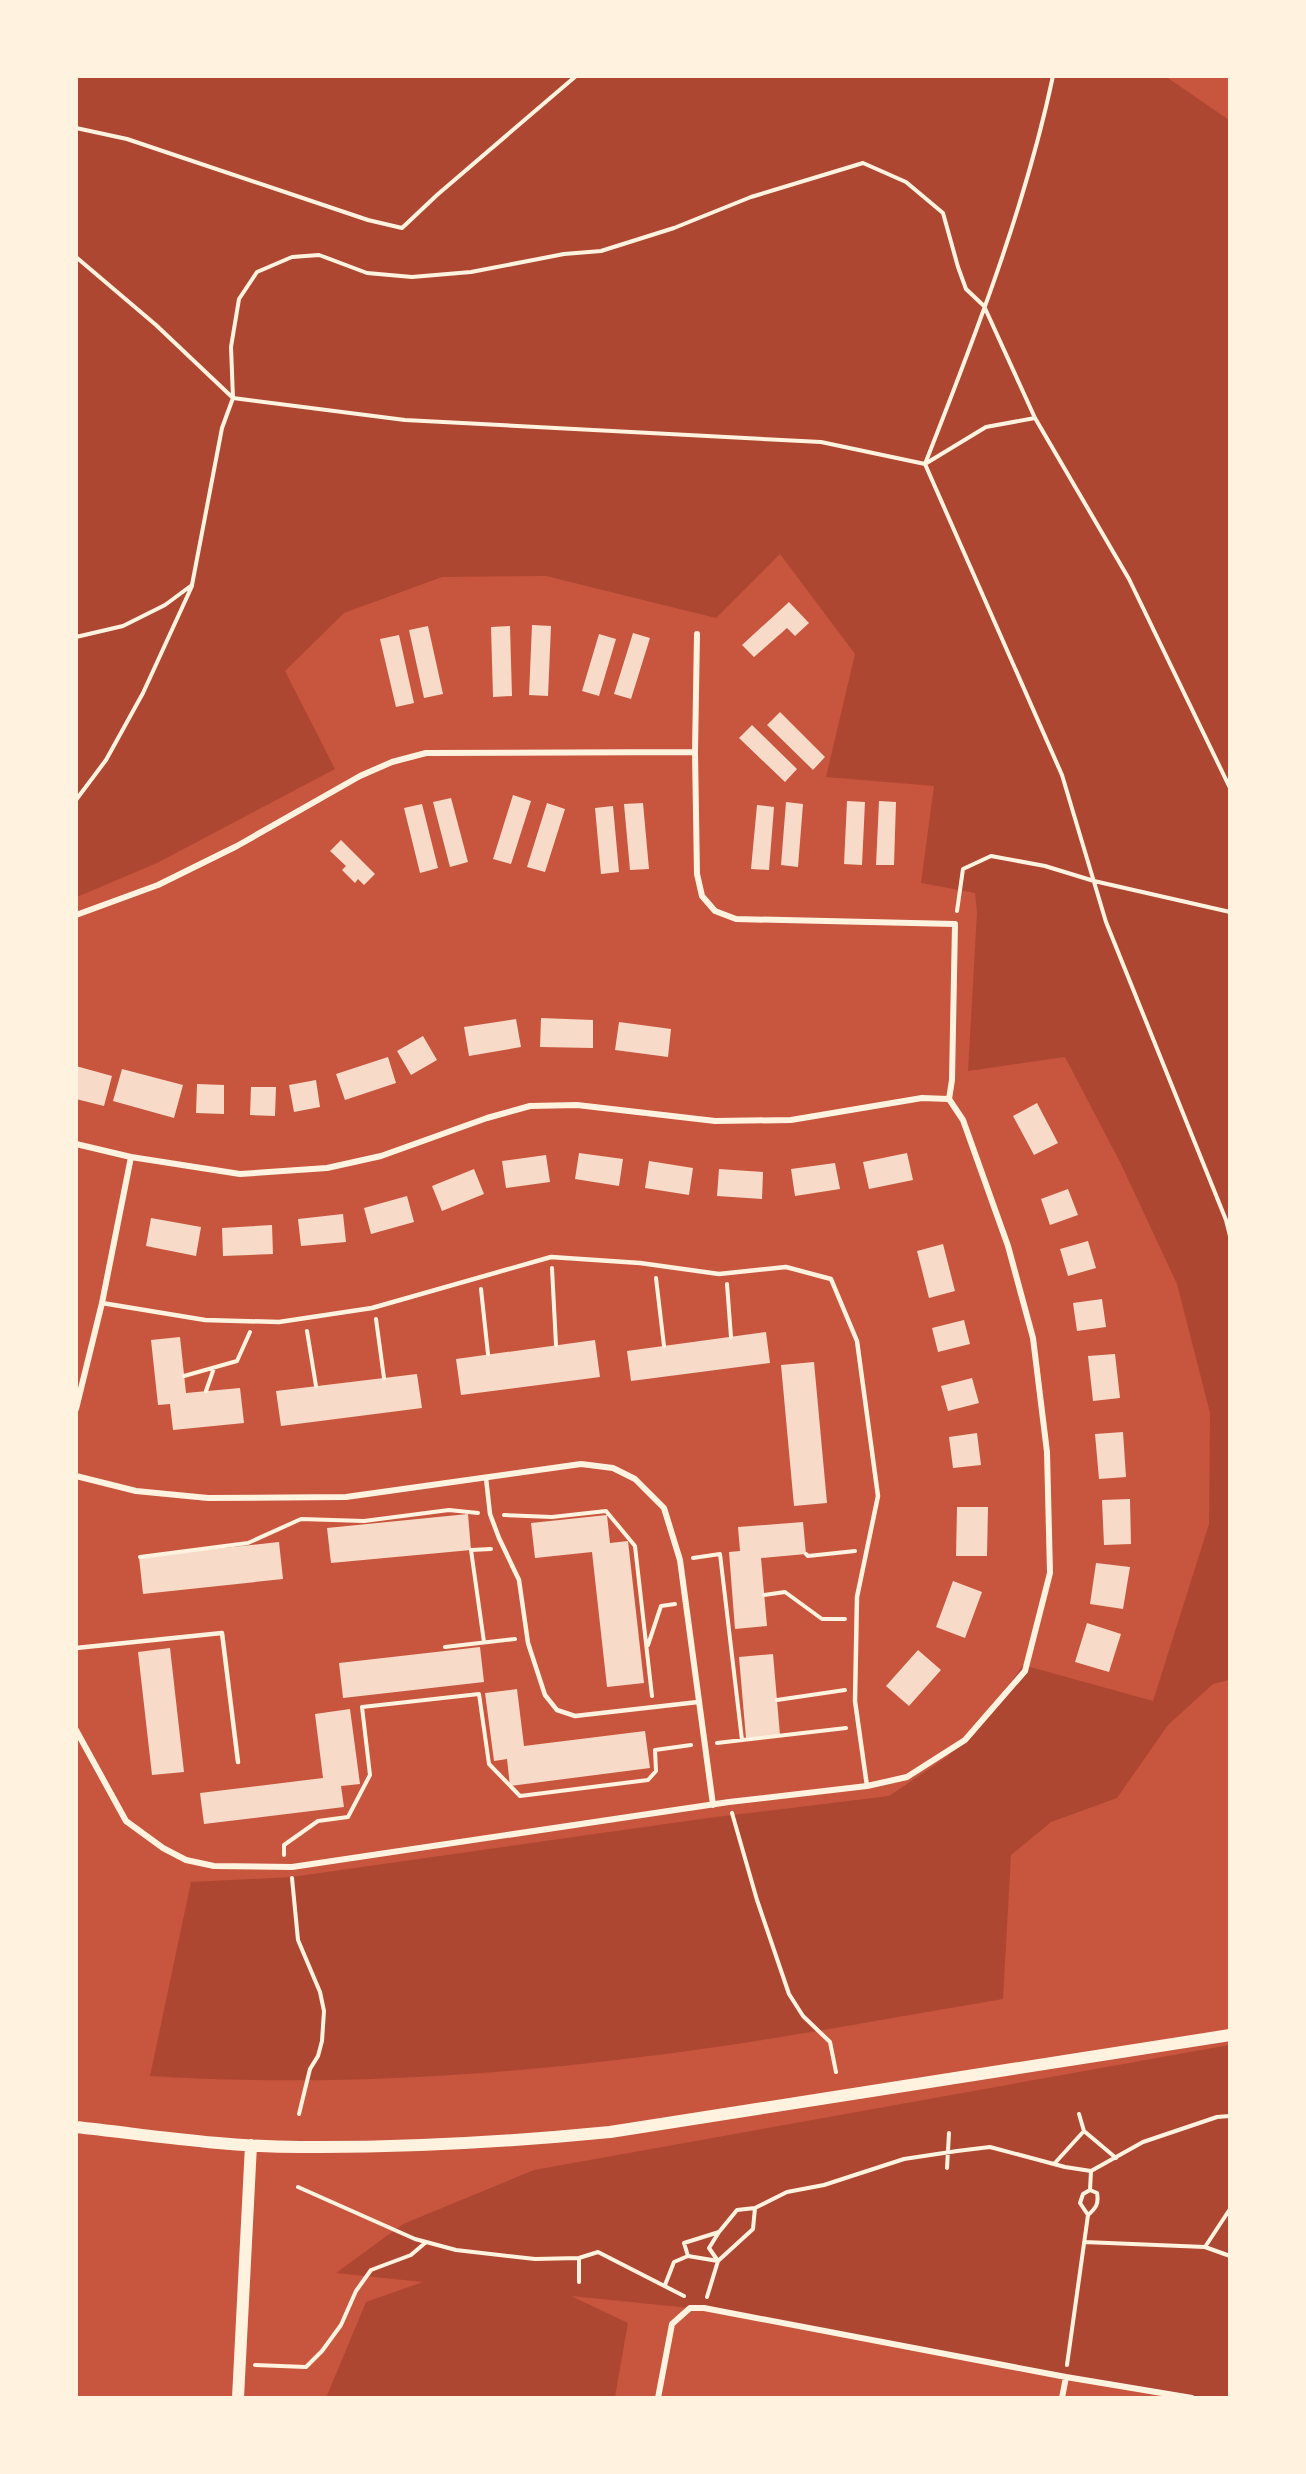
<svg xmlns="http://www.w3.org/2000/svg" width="1306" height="2474" font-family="'PT Sans Narrow',sans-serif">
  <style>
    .green { fill: #ae4732 }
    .building { fill: #f7dbc8 }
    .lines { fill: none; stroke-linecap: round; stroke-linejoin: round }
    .path { stroke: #fff3e0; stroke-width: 4 }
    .service { stroke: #fff3e0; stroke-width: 4.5 }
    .minor { stroke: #fff3e0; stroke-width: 6 }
    .secondary { stroke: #fff3e0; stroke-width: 12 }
  </style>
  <rect width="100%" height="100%" fill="#c8553d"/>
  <path class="green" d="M1165 76 1229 120V1680L1213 1684 1168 1725 1117 1798 1051 1822 1011 1855 1003 1999C907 2015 812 2033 716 2047 529 2074 339 2088 150 2076L191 1882 292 1877 708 1818 889 1796 948 1756 988 1716 1023 1665 1153 1701 1209 1524 1210 1413 1177 1284 1121 1164 1065 1057 968 1071 977 913 975 893 921 883 934 786 826 777 855 654 780 554 716 618 546 576 442 577 344 613 285 671 335 769 157 863 77 897V77Z
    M1229 2045V2397H1192L690 2308 571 2296 628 2323 615 2397 326 2398 366 2302 423 2282 336 2273 403 2224 534 2170Z"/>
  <path class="building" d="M789 602 809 623 795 636 787 628 754 657 742 645Z
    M532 625 551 626 548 696 529 695Z
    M428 626 443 694 424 698 409 630Z
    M510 626 512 696 493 697 491 627Z
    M633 633 650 638 631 699 614 694Z
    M599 634 616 639 599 696 582 691Z
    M399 635 414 703 396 707 380 639Z
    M780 712 825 757 813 770 767 725Z
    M752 725 797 769 785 782 739 738Z
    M513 795 531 801 511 864 493 859Z
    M451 798 468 862 450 867 433 802Z
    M847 801 865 802 862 865 844 864Z
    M879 801 896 802 894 865H876Z
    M786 802 803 804 798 867 781 865Z
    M547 803 565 809 545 872 527 867Z
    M643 803 649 869 630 870 624 804Z
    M422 804 438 868 420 873 404 808Z
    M757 805 774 807 769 870 751 869Z
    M613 806 619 872 601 874 595 808Z
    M341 840 375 874 364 885 358 879 355 883 342 870 346 866 330 851Z
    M541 1018 593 1020V1048L540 1047Z
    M516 1019 521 1047 469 1056 464 1027Z
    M619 1022 671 1029 668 1057 615 1050Z
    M423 1036 437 1060 411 1075 397 1051Z
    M388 1057 396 1083 345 1100 336 1074Z
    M76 1066 112 1076 104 1106 76 1099Z
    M122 1069 183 1085 174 1118 113 1101Z
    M316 1080 320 1107 294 1112 289 1085Z
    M197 1084 224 1085V1114L196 1113Z
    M251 1087H276L275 1116 250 1115Z
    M1037 1103 1058 1143 1034 1155 1013 1116Z
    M579 1153 623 1159 619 1186 575 1179Z
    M907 1153 913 1180 869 1189 863 1162Z
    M546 1155 550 1182 506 1188 502 1161Z
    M649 1161 693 1168 689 1195 645 1188Z
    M835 1163 840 1189 795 1196 791 1169Z
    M474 1169 484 1194 442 1211 432 1186Z
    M719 1169 763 1172 762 1199 717 1196Z
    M1068 1189 1078 1215 1050 1225 1041 1199Z
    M407 1196 414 1222 371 1234 364 1208Z
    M343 1214 346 1242 301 1246 298 1219Z
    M151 1218 201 1227 196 1256 146 1246Z
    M272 1225 273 1254 223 1256 222 1228Z
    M1088 1241 1096 1268 1068 1276 1060 1249Z
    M943 1244 955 1291 929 1298 917 1251Z
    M1102 1299 1106 1327 1077 1331 1073 1303Z
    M964 1320 970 1344 938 1352 932 1328Z
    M766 1332 770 1363 631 1381 627 1351Z
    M180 1337 186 1393 240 1388 244 1423 173 1430 170 1404 158 1405 151 1340Z
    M595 1340 600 1377 461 1395 456 1359Z
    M1115 1354 1120 1398 1093 1401 1088 1356Z
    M814 1362 827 1503 794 1506 781 1365Z
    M417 1374 422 1408 281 1426 276 1391Z
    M972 1378 979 1403 948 1411 941 1386Z
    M1123 1432 1126 1477 1099 1479 1095 1434Z
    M977 1433 981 1465 953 1468 949 1437Z
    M1130 1499 1131 1544 1104 1545 1102 1500Z
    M957 1507H988L987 1556H956Z
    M468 1514 471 1550 331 1563 327 1528Z
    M607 1515 610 1543 628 1541 644 1683 607 1687 592 1552 535 1558 531 1523Z
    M803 1522 806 1554 761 1558 767 1626 735 1629 729 1552 740 1551 738 1527Z
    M279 1542 283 1579 143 1594 139 1557Z
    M1096 1563 1130 1567 1123 1609 1090 1604Z
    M953 1581 982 1592 965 1638 936 1627Z
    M1087 1623 1121 1634 1109 1672 1075 1662Z
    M480 1647 484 1682 343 1698 339 1663Z
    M170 1648 184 1772 152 1775 138 1652Z
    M918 1650 941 1670 909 1706 886 1686Z
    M773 1654 780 1735 746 1738 739 1657Z
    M517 1689 524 1746 645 1731 650 1768 510 1786 507 1759 494 1761 485 1693Z
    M350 1709 360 1784 341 1786 344 1807 204 1824 200 1793 323 1778 315 1714Z"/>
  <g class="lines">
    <path class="path" d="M1053 76C1025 208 974 339 925 464L1062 775 1106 922 1226 1220 1230 1236
      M76 128 127 139 368 220 402 228 437 195 576 76
      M76 257 156 325 233 398 405 420 821 442 925 464 986 427 1035 418
      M76 637 123 626 165 605 192 585 222 428 233 398 231 347 239 299 257 272 292 257 319 255 367 273 412 277 471 272 564 254 601 251 674 228 751 197 863 163 906 182 943 213 958 267 966 289 984 306 1035 418 1129 579 1230 788
      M76 800 106 760 143 693 192 586
      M957 911 963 869 991 856 1045 866 1094 881 1230 912
      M552 1268 556 1345
      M656 1278 664 1346
      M727 1284 731 1337
      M481 1289 488 1354
      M376 1319 384 1378
      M307 1331 316 1386
      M184 1376 237 1361 250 1332
      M206 1391 214 1368
      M504 1515 552 1517 606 1511 635 1546 652 1696
      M806 1554 808 1556 855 1551
      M140 1557 248 1543 301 1519 364 1521 449 1510 478 1513
      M693 1558 720 1554 742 1740
      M764 1595 785 1592 822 1619H845
      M484 1642 471 1550 491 1549
      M648 1645 661 1606 675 1604
      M445 1647 515 1639
      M777 1700 845 1690
      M717 1743 846 1728
      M732 1813 757 1900 789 1994 803 2016 830 2042 836 2072
      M284 1855V1845L318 1821 348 1817 370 1775 362 1707 479 1694 489 1764 520 1796 648 1780 656 1771 655 1750 691 1745
      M292 1878 298 1940 320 1992 324 2011 322 2041 318 2056 310 2069 299 2114
      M1079 2114 1084 2131 1116 2158
      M1054 2164 1084 2131
      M947 2168 949 2133
      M1091 2171 1143 2142 1217 2117 1230 2116
      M298 2187 415 2239 456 2250 535 2259 579 2258 598 2252 684 2296
      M1088 2215 1080 2203 1083 2194 1090 2190
      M1084 2242 1205 2247 1230 2209
      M1205 2247 1230 2256
      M688 2256 684 2243 719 2232 737 2210 755 2208
      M718 2261 709 2248 719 2232
      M579 2282V2258
      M665 2285 674 2262 688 2256 718 2261
      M707 2297 718 2261 753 2229 755 2208 787 2192 824 2185 904 2159 957 2151 990 2147 1065 2167 1091 2171 1090 2190 1097 2193C1099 2204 1096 2208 1088 2215L1067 2365
      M255 2365 306 2367 322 2351 341 2325 356 2291 371 2270 411 2255 425 2243"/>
    <path class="service" d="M102 1303 205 1320 279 1322 372 1308 551 1257 640 1263 719 1274 786 1267 831 1279 857 1341 878 1496 857 1597 855 1701 867 1786
      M486 1478 490 1514 499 1538 519 1580 528 1643 545 1695 557 1710 575 1716 698 1702
      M76 1648 222 1633 238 1762"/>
    <path class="minor" d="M76 915 158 885 237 846 360 776 392 762 426 753 695 752
      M76 1144 131 1157 240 1174 327 1168 381 1156 487 1118 530 1106 577 1105 715 1121 791 1120 922 1098 949 1099
      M76 1409 102 1303 131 1157
      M76 1476 136 1491 208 1498 346 1497 581 1464 613 1468 635 1479 664 1508 680 1560 713 1805
      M76 1730 126 1821 163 1848 186 1860 214 1866 292 1867 729 1802 867 1786 907 1777 965 1740 1025 1671 1050 1573 1047 1452 1033 1338 1008 1246 963 1120 949 1099 952 1080 955 924 736 919 715 911 702 896 697 874 695 752 697 634
      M658 2398 672 2324 690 2308H704L1066 2377 1192 2398
      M1062 2398 1066 2377"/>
    <path class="secondary" d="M76 2127C150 2135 225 2147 300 2147 403 2148 507 2142 610 2132L1230 2035
      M238 2398 251 2145"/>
  </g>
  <rect width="1306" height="2474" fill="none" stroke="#fff3e0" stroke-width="156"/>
</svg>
